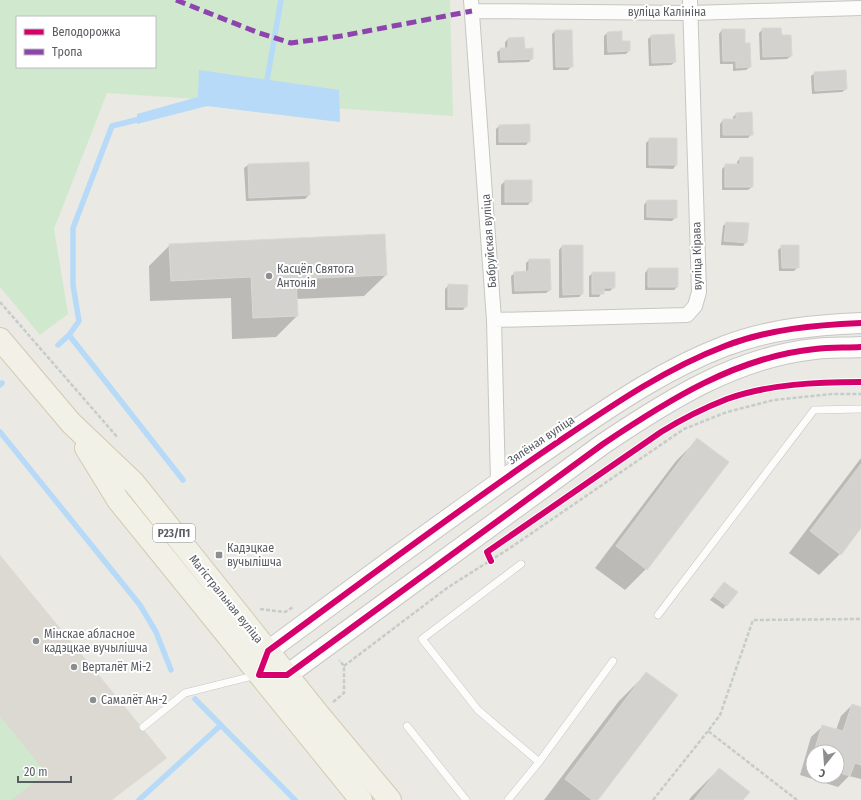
<svg xmlns="http://www.w3.org/2000/svg" width="861" height="800" font-family="'Fira Sans Condensed',sans-serif">
  <style>
    .education { fill: #dbd9d2 }
    .green { fill: #d0e8ce; fill-rule: evenodd }
    .water { fill: #b6daf7 }
    .shadow { fill: #0003; fill-rule: evenodd }
    .lines { fill: none; stroke-linecap: round; stroke-linejoin: round }
    .stream { stroke: #b6daf7; stroke-width: 5.5 }
    .building { fill: #d4d2cf; stroke: #dad8d3 }
    .lane-casing { stroke: #c6c6c5; stroke-width: 8 }
    .street-casing { stroke: #c6c6c5; stroke-width: 16 }
    .secondary-casing { stroke: #c6c7c6; stroke-width: 22 }
    .primary-casing { stroke: #d3cab0; stroke-width: 24 }
    .path { stroke: #c6ccc9; stroke-width: 2.5; stroke-dasharray: 4 2; stroke-linecap: butt }
    .lane { stroke: #fcfcfb; stroke-width: 7 }
    .street { stroke: #fcfcfb; stroke-width: 14 }
    .secondary { stroke: #fcfcfb; stroke-width: 20 }
    .primary { stroke: #f2f1e7; stroke-width: 22 }
    .quiet { stroke: #8e44ad; stroke-width: 5; stroke-dasharray: 10 5; stroke-linecap: butt }
    .cycleway-casing { stroke: #fff; stroke-width: 8 }
    .cycleway { stroke: #d6006c; stroke-width: 6 }
    .poi-dot { fill: #8c8e90; stroke: #fff; stroke-width: 1.5 }
    .labels { text-anchor: middle; dominant-baseline: central; stroke-width: 4; stroke-linejoin: round; paint-order: stroke }
    .shield { fill: #fff; stroke: #8b8e92; stroke-width: 1 }
    .shield-label { font-size: 11px; font-weight: bold; fill: #595d63 }
    .street-label { font-size: 12px; fill: #595d63; stroke: #fff }
    .poi-label { font-size: 12px; fill: #595d63; stroke: #fff; text-anchor: start }
  </style>
  <rect width="100%" height="100%" fill="#eae9e4"/>
  <path class="education" d="M0 555 167 758 112 800H0Z"/>
  <path class="green" d="M0 0H450L453 116 107 93 54 229 68 314 40 335 0 287ZM17 17H155V67H17Z
    M0 716 46 773 11 800H0Z"/>
  <path class="water" d="M199 70 339 90 340 122 207 106 137 124V114L198 97Z"/>
  <path class="shadow" d="M763 29 781 36 791 56 787 59 760 60 759 33Z
    M722 30 744 44 750 67 746 70 733 71V64H720L719 34Z
    M555 31 572 66 568 70H553L552 34Z
    M607 33 629 51 626 54 604 55V36Z
    M651 36 675 62 671 65 649 66 648 39Z
    M508 39 524 50 532 58 529 62 498 63 497 52 501 49H505V42Z
    M815 73 846 89 842 92 812 94 811 76Z
    M736 114 752 134 748 138H720V124L723 120H733V117Z
    M499 126 529 141 526 145H496V129Z
    M650 139H676V165L673 169 646 168V143Z
    M740 158 752 187 748 190H722V169L726 165H737V162Z
    M308 163 309 195 305 199 246 201 244 168 248 165Z
    M505 181H531V201L528 205H501V185Z
    M647 201 676 217 672 221 644 220V205Z
    M726 223 746 242 743 246 721 245 723 226Z
    M170 245 386 275 364 296 296 299 297 316 276 337 232 339 231 298 150 301 149 266Z
    M562 246 582 294 579 297 559 298V250Z
    M782 246 798 267 794 271H779L778 250Z
    M529 260 550 290 546 293 512 294 511 276 515 273H526V263Z
    M648 269 677 287 674 290H645V273Z
    M593 273 614 287 610 291H603L599 297H589V276Z
    M449 285 466 306 463 310H445V289Z
    M697 440 646 569 625 590 595 568 676 461Z
    M861 458V527L840 554 819 575 789 553Z
    M724 583 736 592 723 609 710 600Z
    M647 673 597 800H544L619 701Z
    M852 705 861 708V779L849 776 838 787 800 775 811 737 823 726 836 730 841 716ZM813 752H837V776H813Z
    M719 769 742 800H689L691 797Z"/>
  <g class="lines">
    <path class="stream" d="M266 86 281 0
      M144 118 112 126 73 228V285L79 321 69 335 183 480
      M58 345 69 335
      M0 385 2 383
      M0 432 140 605 156 632 171 670
      M195 699 295 800
      M139 800 221 725"/>
  </g>
  <path class="building" d="M762 28H781L782 35H791L792 56 763 57Z
    M722 29H745V43H750L751 67 736 68V61H723Z
    M555 30H572L573 67H556Z
    M622 31V41H630V51L608 52 607 32Z
    M674 34 676 62 652 63 651 35Z
    M524 37 525 49 533 48V59L501 60 500 48H508V38Z
    M846 70 847 89 815 91 814 72Z
    M752 112 753 135H723V119H736V113Z
    M530 124V142H499V125Z
    M649 138H677V165H649Z
    M740 157H753V187H725V164H740Z
    M309 162 310 195 249 198 248 164Z
    M505 180H532V202H505Z
    M647 200H677V218L647 217Z
    M726 222 749 223 747 243 724 241Z
    M385 234 387 275 296 279 298 316 253 318 251 277 171 281 169 244Z
    M562 245H583V294L563 295Z
    M781 245H799V268H782Z
    M529 259H550L551 290 515 291 514 272 529 271Z
    M648 268H678V287H648Z
    M592 272H615V288H604V294H592Z
    M448 284 468 285 467 307H448Z
    M697 438 729 462 647 570 616 546Z
    M861 464V528L841 555 810 531Z
    M724 582 738 592 727 606 713 596Z
    M646 672 678 695 598 800H592L565 779Z
    M852 704 861 707V765L855 763 850 776 837 772V752H814L822 725 843 731Z
    M719 768 750 792 743 800H694Z"/>
  <g class="lines">
    <defs>
      <path id="lane" d="M521 564 422 639 478 710 539 762
        M658 615 814 410 861 409
        M407 726 466 800
        M143 727 185 693 257 675
        M508 800 539 762 613 661"/>
      <path id="street" d="M471 0 494 320 498 483
        M472 11 690 13 861 8
        M494 320 687 315 695 306 699 292 690 0"/>
      <path id="secondary" d="M861 323C815 325 769 329 725 346 662 370 607 409 552 446 455 512 362 582 268 651L259 675H287L603 444C667 401 736 357 815 349 830 347 846 348 861 347"/>
      <path id="primary" d="M0 339 71 423 134 483 319 715 390 800
        M86 448 118 500 361 800"/>
    </defs>
    <use href="#lane" class="lane-casing"/>
    <use href="#street" class="street-casing"/>
    <use href="#secondary" class="secondary-casing"/>
    <use href="#primary" class="primary-casing"/>
    <path class="path" d="M0 302 118 438
      M260 609 285 612 293 607
      M344 666 447 588 510 548 684 429 727 412 774 400 832 394H861
      M333 702 344 693V666L339 660
      M653 800 708 731
      M797 800 708 731 720 715 753 620 861 619"/>
    <use href="#lane" class="lane"/>
    <use href="#street" class="street"/>
    <use href="#secondary" class="secondary"/>
    <use href="#primary" class="primary"/>
    <path class="quiet" d="M176 0 259 33 291 43 341 36 472 11"/>
    <defs>
      <path id="cycleway" d="M861 323C815 325 769 329 725 346 662 370 607 409 552 446 455 512 362 582 268 651L259 675H287L603 444C667 401 736 357 815 349 830 347 846 348 861 347
        M491 561 487 552 661 432C682 419 704 408 727 399 769 384 817 382 861 382"/>
    </defs>
    <use href="#cycleway" class="cycleway-casing"/>
    <use href="#cycleway" class="cycleway"/>
  </g>
  <g class="poi-dot">
    <circle cx="269" cy="276" r="4"/>
    <rect x="215" y="551" width="8" height="8" rx="2"/>
    <circle cx="36" cy="641" r="4"/>
    <circle cx="74" cy="667" r="4"/>
    <circle cx="93" cy="700" r="4"/>
  </g>
  <g class="labels">
    <rect class="shield" x="153" y="524" width="42" height="18" rx="3"/>
    <g class="shield-label">
      <text x="174" y="533">Р23/П1</text>
    </g>
    <g class="street-label">
      <text x="667" y="12">вуліца Калініна</text>
      <text transform="translate(489 241) rotate(-94)">Бабруйская вуліца</text>
      <text transform="translate(697 256) rotate(-91)">вуліца Кірава</text>
      <text transform="translate(541 440) rotate(-34)">Зялёная вуліца</text>
      <text transform="translate(226 599) rotate(51)">Магістральная вуліца</text>
    </g>
    <g class="poi-label">
      <text x="277" y="269">Касцёл Святога<tspan x="277" dy="14">Антонія</tspan></text>
      <text x="227" y="548">Кадэцкае<tspan x="227" dy="14">вучылішча</tspan></text>
      <text x="44" y="634">Мінскае абласное<tspan x="44" dy="14">кадэцкае вучылішча</tspan></text>
      <text x="82" y="667">Верталёт Мі-2</text>
      <text x="101" y="700">Самалёт Ан-2</text>
    </g>
  </g>
  <rect x="16" y="16" width="140" height="52" fill="#ffffff" stroke="#bdbec1"/>
  <rect x="24" y="29" width="20" height="6" fill="#d6006c" stroke="#bdbec1"/>
  <text x="52" y="36" font-size="12" fill="#595d63">Велодорожка</text>
  <rect x="24" y="49" width="20" height="6" fill="#8e44ad" stroke="#bdbec1"/>
  <text x="52" y="56" font-size="12" fill="#595d63">Тропа</text>
  <g transform="translate(825 764) rotate(197)"><circle r="19" fill="#ffffff" stroke="#bdbec1"/>
  <path d="M0-3L7 15L0 10L-7 15Z" fill="#8c8e90"/>
  <text y="-6" font-size="11" font-weight="bold" text-anchor="middle" fill="#595d63">С</text>
  </g>
  <path d="M18 776v6h53v-6" fill="none" stroke="#595d63" stroke-width="2"/>
  <text x="24" y="776" font-size="12" fill="#595d63" stroke="#ffffff" stroke-width="3" paint-order="stroke">20 m</text>
</svg>
